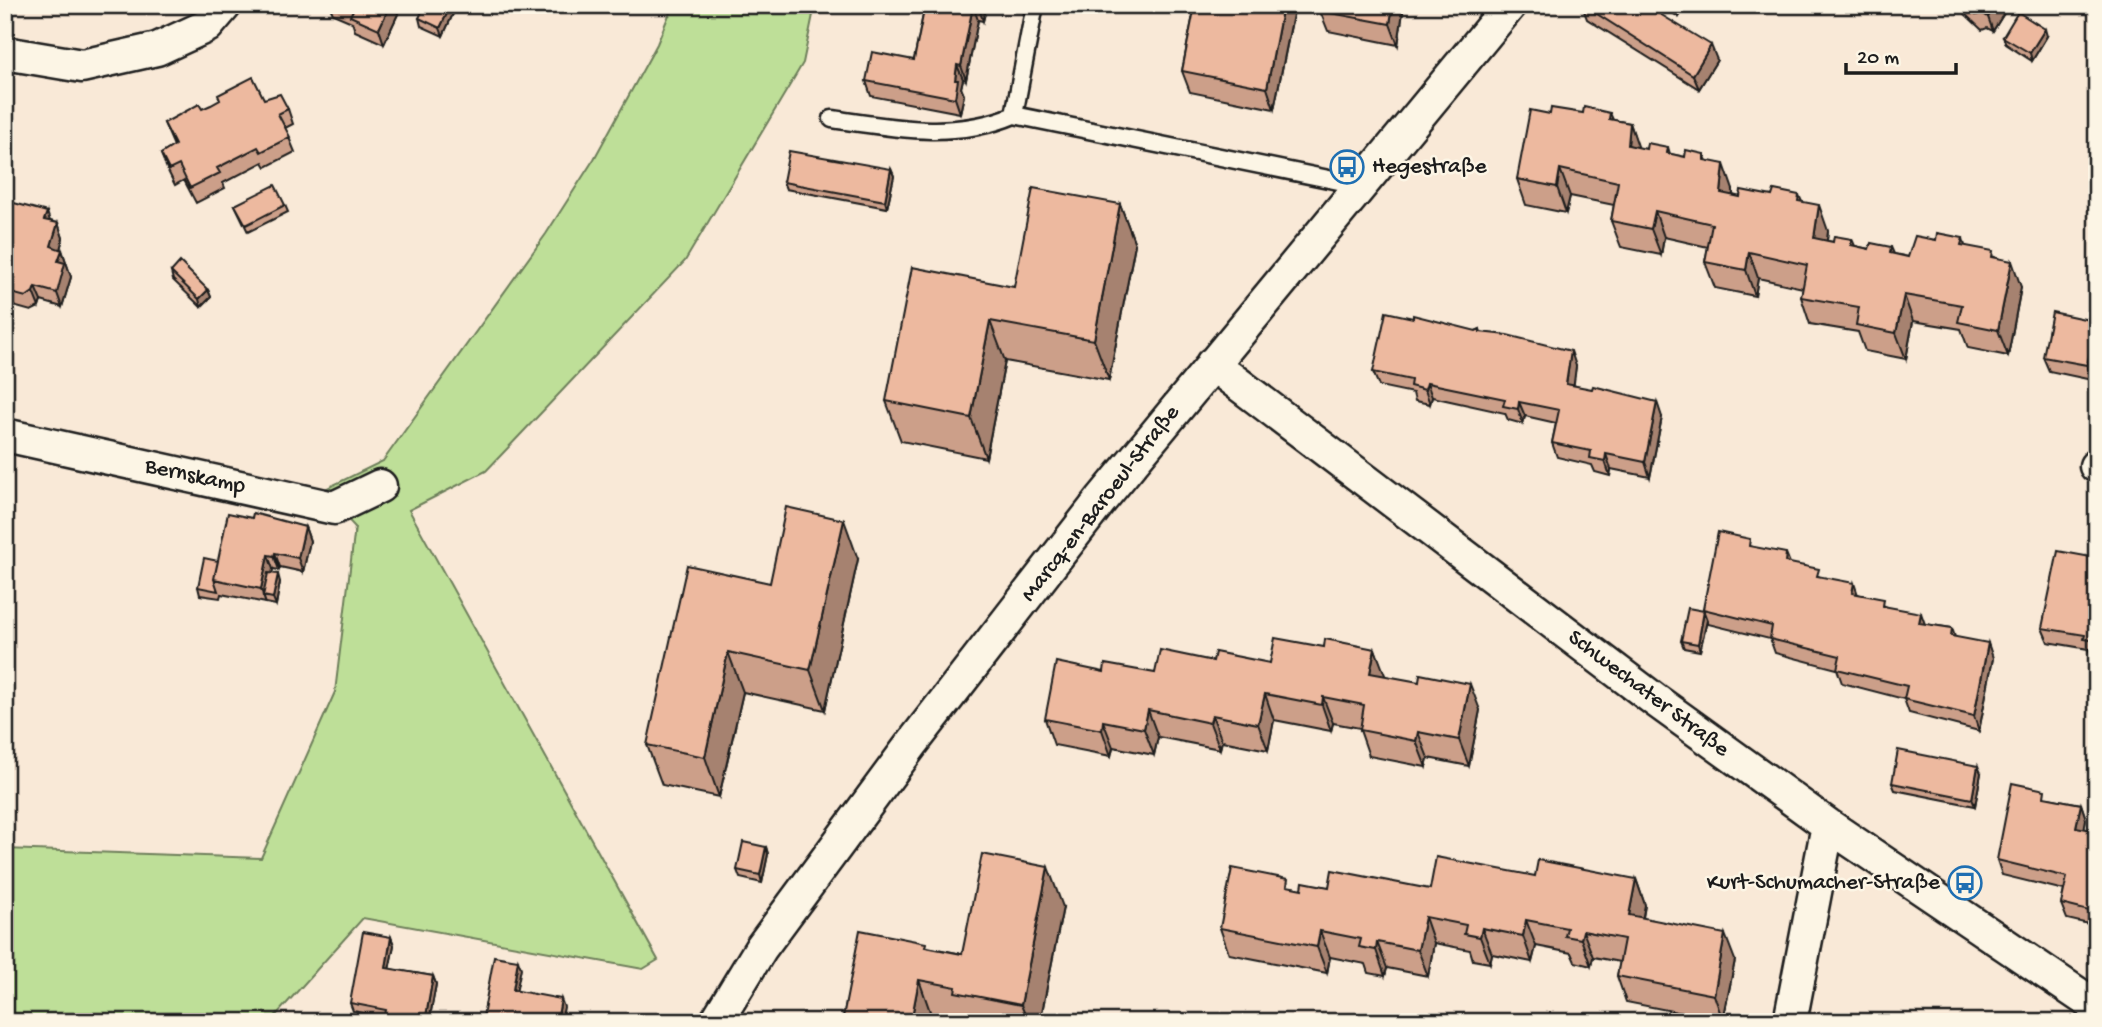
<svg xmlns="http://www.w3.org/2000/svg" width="2102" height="1027" font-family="'Gochi Hand',sans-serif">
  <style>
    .green { fill: #bedf98; stroke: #6d7e5a; stroke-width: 2 }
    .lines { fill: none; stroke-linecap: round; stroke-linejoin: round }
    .lane-casing { stroke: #1c1c1c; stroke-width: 21 }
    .street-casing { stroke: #1c1c1c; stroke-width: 37 }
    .lane { stroke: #fcf5e5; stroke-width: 16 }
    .street { stroke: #fcf5e5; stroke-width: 32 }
    .wall { fill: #cc9f89; stroke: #1c1c1c; stroke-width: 2 }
    .shaded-wall { fill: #a6826f; stroke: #1c1c1c; stroke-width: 2 }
    .building { fill: #edb99f; stroke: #1c1c1c; stroke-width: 2 }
    .labels { text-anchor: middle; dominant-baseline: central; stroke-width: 5; stroke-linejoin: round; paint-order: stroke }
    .poi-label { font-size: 23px; fill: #1c1c1c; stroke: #fcf5e5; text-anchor: start }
    .street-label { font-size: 23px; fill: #1c1c1c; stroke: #fcf5e5 }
  </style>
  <rect width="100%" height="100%" fill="#f9e9d7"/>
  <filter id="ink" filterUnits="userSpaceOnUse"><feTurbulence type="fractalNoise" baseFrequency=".0143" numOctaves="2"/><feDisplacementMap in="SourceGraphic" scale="14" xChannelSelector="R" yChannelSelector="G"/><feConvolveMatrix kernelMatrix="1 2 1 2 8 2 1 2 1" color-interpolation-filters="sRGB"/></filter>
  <g filter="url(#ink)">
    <path class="green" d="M673 5H815L803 63 685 261 486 471 409 510 658 960 643 969 363 918 270 1022H5V849L261 858 335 692 355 527 321 491 383 461 546 234 594 159 657 44Z"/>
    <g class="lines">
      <defs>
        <path id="lane" d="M1035 5 1014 115 1363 186
          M832 119C893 128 956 140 1014 115"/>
        <path id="street" d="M5 53 82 66 157 49 207 26 225 5
          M1212 364 1655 700 1828 825 2097 1007
          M5 435 334 508 380 486
          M2096 466H2097
          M716 1022 761 948 911 745 1101 500 1510 5
          M1790 1022 1828 825"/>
      </defs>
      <use href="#lane" class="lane-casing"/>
      <use href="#street" class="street-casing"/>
      <use href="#lane" class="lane"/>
      <use href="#street" class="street"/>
    </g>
    <path class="wall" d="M329 5H395L398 14 384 44 355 31 352 22 333 14Z
      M457 5 443 36 421 26 419 18Z
      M901 5H987L983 21 978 20 966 80 963 79 961 88 964 95 960 113 871 96 866 81 914 60 924 10Z
      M1195 5H1404L1398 45 1328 31 1320 11 1295 6 1274 109 1190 92 1182 71Z
      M1582 5H1645L1717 60 1699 89 1587 19Z
      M1659 5H1686L1679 17Z
      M1961 5H2009L1993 31 1987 28 1982 30 1965 14Z
      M2083 5H2097V11Z
      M2047 36 2032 61 2006 44 2003 37Z
      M264 99 288 109 293 124 285 128 295 152 266 167 263 162 223 183 225 188 196 203 184 180 175 185 167 169 161 154 174 146 164 123 202 109Z
      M1610 113 1613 120 1630 123 1638 148 1646 149 1668 147 1670 154 1685 157 1704 154 1707 161 1733 190V195L1740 197 1799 195 1802 202 1828 231 1827 241 1833 242 1852 239 1855 246 1869 249 1891 247 1894 254 1908 257 1936 240 1963 238 1965 246 1995 257 2021 287 2008 356 1968 348 1961 329 1913 321 1906 359 1865 351 1858 332 1810 324 1801 297 1803 288 1758 278 1755 296 1715 288 1705 262 1708 247 1664 237 1661 255 1621 247 1611 221 1614 205 1570 196 1566 213 1526 205 1517 179 1550 114Z
      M891 169 894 176 887 208 786 189 783 182Z
      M1120 204 1135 244 1109 380 1005 361 986 458 901 441 886 401 1014 287Z
      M235 205H285L288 212 248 232Z
      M5 209 58 223 63 238 60 249 62 250 71 277 62 307 41 301 39 307 31 311 13 306 5 290Z
      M171 272 208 290 211 297 201 307 173 280Z
      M2097 307V362H2096L2092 380 2049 371 2043 357 2094 321Z
      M1480 329 1481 332 1576 366 1573 385 1662 417 1650 477 1611 469 1610 476 1595 472 1592 465 1557 457 1552 443 1556 423 1525 416 1523 424 1508 420 1505 413 1432 397 1430 404 1415 401 1413 393 1379 386 1373 372Z
      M252 518 305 527 310 541 303 572 280 567 279 570 273 569 272 573 280 582 276 605 221 594 220 598 200 595 198 587Z
      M1753 547 1925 624 1952 628 1955 637 1993 658 1979 731 1909 713 1904 699 1842 683 1837 669 1775 653 1770 639 1708 624 1707 620 1700 651 1684 648 1681 641 1703 611V609Z
      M2091 557 2094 565 2097 566V655L2090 653 2088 649 2048 642 2042 628Z
      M858 559 825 710 743 692 719 797 662 785 647 745 770 583Z
      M1324 647 1375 649 1384 676 1480 710 1469 766 1428 758 1426 767 1369 756 1360 730V728L1333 723 1331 731 1274 720 1268 750 1222 741 1220 749 1158 737 1154 755 1113 747 1111 756 1054 745 1045 719 1104 672 1155 673 1213 661 1270 663Z
      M1981 773 1975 806 1895 790 1892 783Z
      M2048 798 2081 804 2086 819 2084 829 2097 831V926L2067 919 2061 904 2064 890 2002 875 1997 860Z
      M766 847 768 854 762 883 740 878 737 870Z
      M1535 876 1636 879 1645 905 1643 918 1735 960 1723 1021 1626 1002 1617 976 1620 962 1593 957 1591 966 1575 962 1571 953 1536 946 1532 962 1492 954 1490 963 1473 960 1470 950 1434 943 1428 976 1387 968 1385 976 1369 973 1366 964 1330 957 1327 973 1229 954 1220 928 1291 887 1302 889 1329 887 1430 889Z
      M1063 907 1040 1022H941L933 1020V1022H842L928 947 962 954Z
      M391 937 394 945 389 969 433 976 436 984 429 1022H384L385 1017 353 1011 350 1003Z"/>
    <path class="shaded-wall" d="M390 5H395L398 14 384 44 379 29Z
      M451 5H457L443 36 440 28Z
      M978 5H987L983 21Z
      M1283 5H1295L1274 109 1267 88Z
      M1393 5H1404L1398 45 1390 24Z
      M1674 5H1686L1679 17Z
      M1995 5H2009L1993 31 1988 17Z
      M973 6 978 20 966 80 961 66Z
      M2045 29 2047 36 2032 61 2030 53Z
      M1711 45 1717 60 1699 89 1693 75Z
      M957 65 963 79 961 88 964 95 960 113 955 98V80Z
      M1630 123 1639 149 1628 145Z
      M1724 164 1733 190 1731 219 1721 193Z
      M891 169 894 176 887 208 885 201Z
      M1560 169 1570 196 1566 213 1557 187Z
      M1120 204 1135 244 1109 380 1094 340Z
      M1819 205 1828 231 1824 264 1814 238Z
      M1655 211 1664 237 1661 255 1651 229Z
      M47 212 52 227 44 220Z
      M58 223 63 238 57 261 51 246Z
      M62 250 71 277 62 307 57 293 58 261Z
      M1749 252 1758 278 1755 296 1746 270Z
      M2012 261 2021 287 2008 356 1998 330Z
      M35 287 41 301 39 307 33 292Z
      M208 290 211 297 201 307 199 299Z
      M1904 295 1913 321 1906 359 1896 333Z
      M990 321 1005 361 986 458 971 418Z
      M2091 348 2096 362 2092 380 2087 365Z
      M1571 351 1576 366 1572 399 1566 384Z
      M1427 383 1432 397 1430 404 1425 390Z
      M1519 402 1525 416 1523 424 1518 409Z
      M1657 402 1662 417 1650 477 1645 462Z
      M1606 454 1611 469 1610 476 1605 461Z
      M844 520 858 559 825 710 810 670Z
      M305 527 310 541 303 572 298 558Z
      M275 553 280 567 279 570 274 556Z
      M1786 553 1792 568 1785 562Z
      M268 555 273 569 267 597 263 596 266 604 261 589Z
      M278 574 280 582 276 605 273 598Z
      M1854 583 1859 598 1852 593Z
      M1704 612 1707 620 1700 651 1698 644Z
      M1921 613 1926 627 1919 623Z
      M1988 643 1993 658 1979 731 1974 716Z
      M1375 649 1385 675 1380 699 1370 673Z
      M728 652 743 692 719 797 705 757Z
      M1470 684 1480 710 1469 766 1459 740Z
      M1265 694 1274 720 1268 750 1258 724Z
      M1323 697 1333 723 1331 731 1322 705Z
      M1148 710 1158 737 1154 755 1144 729Z
      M1212 715 1222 741 1220 749 1210 723Z
      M1103 721 1113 747 1111 756 1102 730Z
      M1418 732 1428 758 1426 767 1416 741Z
      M1978 766 1981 773 1975 806 1972 799Z
      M2081 804 2086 819 2082 842 2076 827Z
      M766 847 768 854 762 883 760 875Z
      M1048 867 1063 907 1040 1022H1028L1021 1005Z
      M1636 879 1645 905 1638 941 1629 915Z
      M1425 917 1434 943 1428 976 1418 950Z
      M1526 920 1536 946 1532 962 1523 936Z
      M1482 928 1492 954 1490 963 1480 937Z
      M1320 931 1330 957 1327 973 1317 947Z
      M1583 931 1593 957 1591 966 1581 939Z
      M1725 934 1735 960 1723 1021 1714 995Z
      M391 937 394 945 388 975 386 968Z
      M1377 942 1387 968 1385 976 1376 950Z
      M518 960 521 968 515 998 513 990Z
      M433 976 436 984 429 1022H425Z
      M919 980 933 1020V1022H911Z
      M561 999 564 1007 561 1022H557Z"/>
    <path class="building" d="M341 5H390L379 29 350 16 353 10Z
      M425 5H451L440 28 419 18Z
      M925 5 973 6 961 66 957 65 955 80H958L955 98 866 81 872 52 914 60Z
      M1195 5H1283L1267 88 1182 71Z
      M1321 5H1393L1390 24 1320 11Z
      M1583 5H1645L1711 45 1693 75Z
      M1965 5H1995L1988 17 1982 13 1976 15Z
      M2018 12 2045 29 2030 53 2003 37Z
      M253 77 264 99 280 94 288 109 278 114 290 137 261 152 258 147 217 168 220 173 190 188 179 165 169 170 161 154 175 145 164 123 199 104 202 109 211 105 220 100 218 95Z
      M1584 107 1610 113 1609 119 1630 123 1628 145 1646 149 1647 143 1668 147 1667 153 1685 157 1686 150 1704 154V160L1724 164 1721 193 1740 197 1741 190 1772 196 1774 190 1799 195 1798 201 1819 205 1814 238 1833 242 1834 236 1852 239 1851 245 1869 249 1871 243 1891 247 1890 253 1908 257 1915 236 1936 240 1937 233 1963 238 1961 245 1993 251 1992 257 2012 261 1998 330 1958 322 1962 305 1904 295 1896 333 1856 325 1859 307 1801 297 1807 265 1749 252 1746 270 1705 262 1712 224 1655 211 1651 229 1611 221 1618 182 1560 169 1557 187 1517 179 1530 110 1550 114 1551 108 1583 113Z
      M789 151 891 169 885 201 783 182Z
      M275 185 285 205 246 225 235 205Z
      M1033 188 1120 204 1094 340 990 321 971 418 886 401 912 267 1014 287Z
      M14 203 47 212 44 220 58 223 51 246 62 250 58 261 65 263 57 293 35 287 33 292 26 297 7 292 5 288V209L10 210Z
      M180 262 208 290 199 299 171 272Z
      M2097 307V349L2091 348 2087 365 2043 357 2052 312 2094 321Z
      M1386 312 1413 318V315L1476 331 1480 329V332L1507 335 1571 351 1566 384 1592 389 1593 386 1657 402 1645 462 1606 454 1605 461 1590 458 1591 451 1552 443 1559 410 1519 402 1518 409 1503 406 1505 399 1427 383 1425 390 1410 386 1411 380 1373 372Z
      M786 507 844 520 810 670 728 652 705 757 647 745 687 565 770 583Z
      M228 513 252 518 253 513 305 527 298 558 275 553 274 556 268 555 261 589 214 579Z
      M1718 532 1750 539 1749 546 1786 553 1785 562 1819 569 1817 576 1854 583 1852 593 1884 599 1883 606 1921 613 1919 623 1952 628 1951 636 1988 643 1974 716 1904 699 1907 686 1837 669 1840 656 1770 639 1772 626 1703 609Z
      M2058 551 2091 557 2090 564 2097 566V641L2084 639 2085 635 2042 628Z
      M204 558 218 561 214 579 218 591 198 587Z
      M268 573 278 574 273 598 263 596Z
      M1688 608 1704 611 1698 644 1681 641Z
      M1275 638 1324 647 1325 639 1375 649 1370 673 1419 682 1420 674 1470 684 1459 740 1418 732 1416 741 1360 730 1364 705 1323 697 1322 705 1265 694 1258 724 1212 715 1210 723 1148 710 1144 729 1103 721 1102 730 1045 719 1056 662 1104 672 1105 664 1155 673 1160 650 1213 661 1215 652 1270 663Z
      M1898 750 1978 766 1972 799 1892 783Z
      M2012 783 2045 790 2044 797 2081 804 2076 827 2097 831V913L2061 904 2067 877 1997 860Z
      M743 842 766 847 760 875 737 870Z
      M982 854 1048 867 1021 1005 955 992 956 987 919 980 911 1022H842L860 930 926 943 925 947 962 954Z
      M1436 857 1535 876 1538 860 1636 879 1629 915 1725 934 1714 995 1617 976 1624 939 1583 931 1581 939 1565 936 1567 928 1526 920 1523 936 1482 928 1480 937 1464 934 1466 925 1425 917 1418 950 1377 942 1376 950 1359 947 1361 939 1320 931 1317 947 1220 928 1232 868 1288 879 1287 886 1302 889 1303 882 1329 887 1332 870 1430 889Z
      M363 932 391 937 386 968 433 976 425 1022H391L384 1020 386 1010 350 1003Z
      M494 956 518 960 513 990 561 999 557 1022H482Z"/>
  </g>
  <defs>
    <symbol id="bus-ring" viewBox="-11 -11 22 22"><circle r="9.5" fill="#fcf5e5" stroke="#1f6fb2" stroke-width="1.5"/><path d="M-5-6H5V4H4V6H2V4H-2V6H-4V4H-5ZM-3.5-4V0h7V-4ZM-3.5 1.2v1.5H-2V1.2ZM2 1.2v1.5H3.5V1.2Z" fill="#1f6fb2"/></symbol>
  </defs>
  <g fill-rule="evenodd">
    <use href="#bus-ring" x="1328" y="148" width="38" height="38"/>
    <use href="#bus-ring" x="1946" y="864" width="38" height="38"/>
  </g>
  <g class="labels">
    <g class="poi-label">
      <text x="1372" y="167">Hegestraße</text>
      <text x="1940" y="883" text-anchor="end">Kurt-Schumacher-Straße</text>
    </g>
    <g class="street-label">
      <text transform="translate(195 477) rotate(12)">Bernskamp</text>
      <text transform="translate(1101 504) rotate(-52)">Marcq-en-Baroeul-Straße</text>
      <text transform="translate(1648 694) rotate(37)">Schwechater Straße</text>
    </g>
  </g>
  <rect width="2102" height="1027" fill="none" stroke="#fcf5e5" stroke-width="28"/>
  <rect x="14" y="14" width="2074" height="999" fill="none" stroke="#1c1c1c" stroke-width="2.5" filter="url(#ink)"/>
  <path d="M1846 63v10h110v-10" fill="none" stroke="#1c1c1c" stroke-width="3.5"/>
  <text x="1857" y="63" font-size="21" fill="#1c1c1c" stroke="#fcf5e5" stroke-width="5" paint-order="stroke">20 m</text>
</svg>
